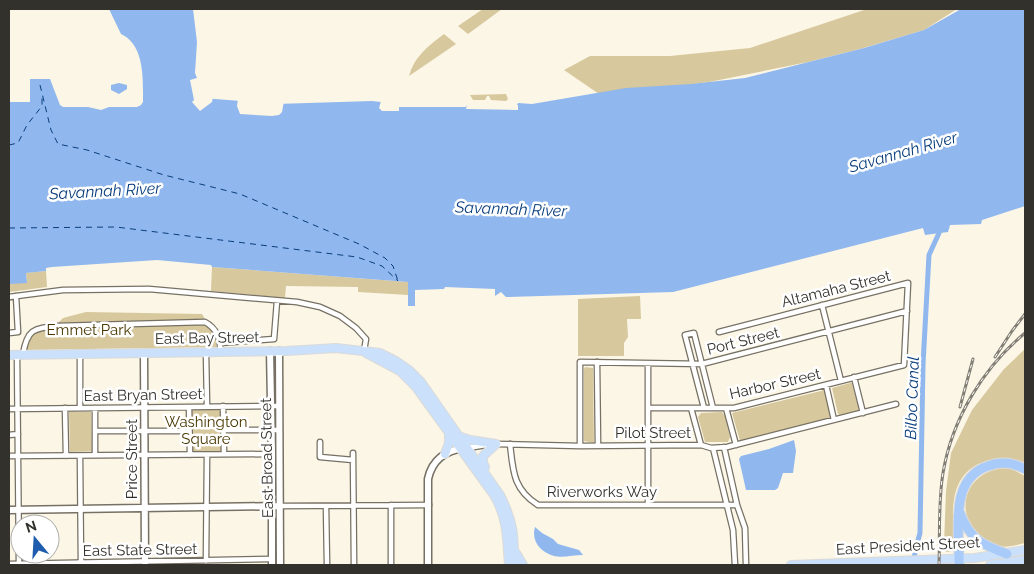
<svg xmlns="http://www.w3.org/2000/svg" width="1034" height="574" font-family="Raleway,sans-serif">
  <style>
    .green { fill: #d8c89d }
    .water { fill: #90b7ee }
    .pier { fill: #fbf6e6 }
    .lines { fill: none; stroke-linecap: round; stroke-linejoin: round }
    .canal { stroke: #90b7ee; stroke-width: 5 }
    .ferry { stroke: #093e7d; stroke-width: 1; stroke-dasharray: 6 5; stroke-linecap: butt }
    .street-casing { stroke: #767164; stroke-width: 7 }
    .secondary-casing { stroke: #767164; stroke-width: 9 }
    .primary-casing { stroke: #dadad9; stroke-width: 10 }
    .highway-casing { stroke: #dadad9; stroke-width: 11 }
    .street { stroke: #fff; stroke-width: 4.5 }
    .secondary { stroke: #fff; stroke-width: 6 }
    .primary { stroke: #cbe0fb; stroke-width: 8 }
    .highway { stroke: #a9cbf9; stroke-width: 9 }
    .rail-casing { stroke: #827e74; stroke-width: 3 }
    .rail { stroke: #fff; stroke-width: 1; stroke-dasharray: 4; stroke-linecap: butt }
    .labels { text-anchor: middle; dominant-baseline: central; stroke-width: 5; stroke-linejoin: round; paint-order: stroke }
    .street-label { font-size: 15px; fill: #33312b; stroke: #fff }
    .park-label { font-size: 15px; fill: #493800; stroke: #fff }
    .water-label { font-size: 16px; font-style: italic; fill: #093e7d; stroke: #fff }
  </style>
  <rect width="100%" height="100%" fill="#fbf6e6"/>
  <path class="green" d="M483 9H502L468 34 458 26Z
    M867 9H957L924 30 860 49 808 62 709 82 602 96 564 70 590 56H670L750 48Z
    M444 34 456 44 409 76C414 57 428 46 444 34Z
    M506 94 508 99 506 101 491 100 489 96H487L485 100H473L470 95Z
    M212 267 408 282V295L358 292V287L286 286 285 298 211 291Z
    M46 271 47 287 9 292V275L27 283 26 273Z
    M640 296 641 319H627L628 337 624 343V356H578V299Z
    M86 312 202 314 216 338V347L26 350 29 339 35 332 39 330 52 329 63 318Z
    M1025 349V463C993 452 959 463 954 500 951 516 955 535 956 551L946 552 944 545 946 491 951 453 972 410 1004 369Z
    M585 367 593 368 594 442 593 443 584 441V369Z
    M850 383H852L859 410 840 415 838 414 832 388Z
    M825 390 831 418 740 441 732 413Z
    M191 409H221L222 453H192Z
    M69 412H91L92 451 70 452Z
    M722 412 725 416 730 437 728 442H705L698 417 701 413Z
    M1004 468 1012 469 1025 476V543C1017 545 1007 548 998 546 989 545 981 539 976 532 953 505 970 471 1004 468Z"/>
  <path class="water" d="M109 9H193L197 42 195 73 197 78 194 82 203 98 276 104 372 101 390 103 399 107H466L467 105H517L518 103 532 104 626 88 691 84 745 78 864 48 924 30 961 9H1025V206L982 220 981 224 950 225 948 232 925 235 923 228 673 292 506 297 501 292 495 296V289L445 287 444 289 415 290V306H408V282L212 267 211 265 157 260 52 267 46 268V271L26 273 27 283 10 284 9 275V102H30V79H50L60 105 63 107H88L101 110 109 107H137L141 105 143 102C143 80 145 45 121 34Z
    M119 83 127 85V89L119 94 111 90V85Z
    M794 440 796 451 793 473H783L778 488 775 490H746L739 459 741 456 769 449Z
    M535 527 542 533 553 539 558 544 579 550 583 555C574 555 562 558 554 556 540 552 531 541 535 527Z"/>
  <path class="pier" d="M197 78 199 80 197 82 204 96 213 97 212 102 200 111 192 102 194 100 190 80Z
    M238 99 284 101 282 112 279 115 272 116 240 114 237 106Z
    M381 101H392L399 103V111H382L379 108Z
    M467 105H518V110L466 109Z"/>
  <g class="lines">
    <path class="canal" d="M914 565 915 551 920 533 923 364 929 255 939 233"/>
    <path class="ferry" d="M40 85 51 130 58 144 87 150 164 175 240 194 359 244 385 258 393 266 398 281
      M9 145 18 143 27 125 42 106V96
      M9 228 116 227 357 257 382 266 398 281"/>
    <defs>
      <path id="street" d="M9 297 63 290 149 289 297 302 320 307 340 316 356 328 366 339 364 351
        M822 305 841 381
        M9 333 18 332 16 296
        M220 343 274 339 277 301
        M206 352 207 406
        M17 354 19 565
        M23 354C27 330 33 328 57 326L205 322C216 328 221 339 220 352
        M80 354V408
        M597 362 598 446
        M854 377 863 413
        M826 385 834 420
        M223 406 224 454
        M189 407 190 455
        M65 408 66 456
        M95 408V455
        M648 408H734L904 365 908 283 719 332
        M691 408 701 445
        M704 408 685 335 694 333 713 408
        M726 408 736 445
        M9 409 278 406
        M223 430H279
        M95 431H189
        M9 435 18 434
        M320 442V457L353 460
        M494 444 580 446 701 445 711 448 727 447 896 404
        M510 444C513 471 513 489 538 505H737
        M580 446V362L702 364 907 311
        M724 447 737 505 745 528 746 565
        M468 448 486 445
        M713 448 733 530 735 565
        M353 453 354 565
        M9 456 272 454
        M80 456 81 564
        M391 505V565
        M648 505V364
        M280 506 429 505
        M326 506 327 564
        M206 561 207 455
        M9 564 272 559"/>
      <path id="secondary" d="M270 351 272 454V565
        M279 351 280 565
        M144 353 145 565
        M9 510 280 506
        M428 565V479C432 460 446 450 465 448"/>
      <path id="primary" d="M366 353 400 371 416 387 494 495C508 519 507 539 509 565
        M9 355 286 351 336 348 380 353 396 361 409 370 421 382 500 495C514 523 514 535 514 565
        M461 437 470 440 496 444
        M445 454 449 443V433
        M485 467 483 463V456L496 444
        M516 553 523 565
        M791 565 975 558 1025 550
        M990 565 1025 560"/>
      <path id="highway" d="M960 513C970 540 983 545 1007 554
        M959 565C960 533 948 479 988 466 1001 461 1014 463 1025 469"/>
    </defs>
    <use href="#street" class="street-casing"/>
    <use href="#secondary" class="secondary-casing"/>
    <use href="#primary" class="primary-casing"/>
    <use href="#highway" class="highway-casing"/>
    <use href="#street" class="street"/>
    <use href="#secondary" class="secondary"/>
    <use href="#primary" class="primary"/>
    <use href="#highway" class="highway"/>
    <defs>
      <path id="rail" d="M995 357 1012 331 1025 314
        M960 407 973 359
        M939 565C940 535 938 503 943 473 952 419 983 368 1025 333"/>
    </defs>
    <use href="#rail" class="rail-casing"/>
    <use href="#rail" class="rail"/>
  </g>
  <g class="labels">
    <g class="street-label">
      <text transform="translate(836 289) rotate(-14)">Altamaha Street</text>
      <text transform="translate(207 338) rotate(-1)">East Bay Street</text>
      <text transform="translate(743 341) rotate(-14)">Port Street</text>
      <text transform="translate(775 384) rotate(-13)">Harbor Street</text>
      <text transform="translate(143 395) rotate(-1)">East Bryan Street</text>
      <text x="653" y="433">Pilot Street</text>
      <text transform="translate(267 458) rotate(-91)">East Broad Street</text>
      <text transform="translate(132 459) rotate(-90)">Price Street</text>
      <text x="602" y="492">Riverworks Way</text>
      <text transform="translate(908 546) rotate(-3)">East President Street</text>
      <text transform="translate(140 550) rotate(-1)">East State Street</text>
    </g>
    <g class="park-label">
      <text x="89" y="330">Emmet Park</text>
      <text x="206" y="422">Washington<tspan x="206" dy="17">Square</tspan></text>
    </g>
    <g class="water-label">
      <text transform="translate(903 152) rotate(-16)">Savannah River</text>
      <text transform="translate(105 191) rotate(-3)">Savannah River</text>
      <text transform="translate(511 209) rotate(2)">Savannah River</text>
      <text transform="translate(912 398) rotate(-88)">Bilbo Canal</text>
    </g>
  </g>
  <rect width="1034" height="574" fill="none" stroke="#33312b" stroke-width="20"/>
  <g transform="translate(35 539) rotate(342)"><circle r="24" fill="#ffffff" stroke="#adadaa"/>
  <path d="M0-4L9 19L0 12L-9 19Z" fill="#1e5dae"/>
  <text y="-8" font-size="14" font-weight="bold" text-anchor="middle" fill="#33312b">N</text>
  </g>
</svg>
